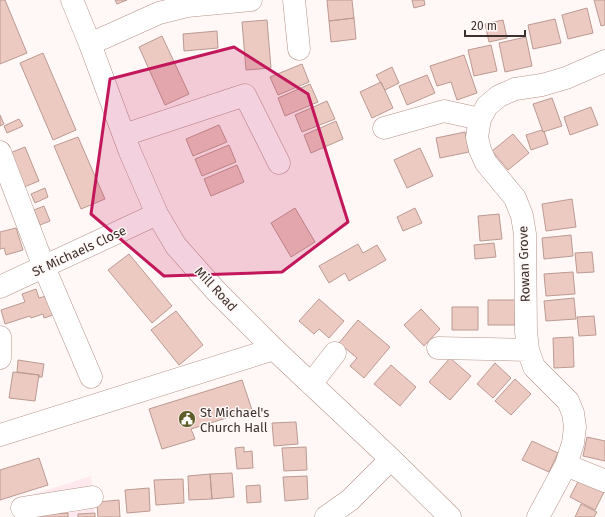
<svg xmlns="http://www.w3.org/2000/svg" width="605" height="517" font-family="'Fira Sans',sans-serif">
  <style>
    .industrial { fill: #ffe9ee }
    .building { fill: #eccac2; stroke: #bb9a92 }
    .lines { fill: none; stroke-linecap: round; stroke-linejoin: round }
    .minor-casing { stroke: #b39489; stroke-width: 23 }
    .minor { stroke: #fff; stroke-width: 22 }
    .marked { fill: #c2185b; fill-opacity: 0.2; stroke: #c2185b; stroke-width: 3; stroke-linejoin: round }
    .labels { text-anchor: middle; dominant-baseline: central; stroke-width: 3; stroke-linejoin: round; paint-order: stroke }
    .street-label { font-size: 13px; fill: #3e312d; stroke: #fff8f6 }
    .poi-label { font-size: 13px; fill: #3e312d; stroke: #fff8f6; text-anchor: start }
  </style>
  <rect width="100%" height="100%" fill="#fff8f6"/>
  <path class="industrial" d="M91 476 95 517H22V498Z"/>
  <path class="building" d="M0 0H5L27 53 0 64Z
    M115 0H127L117 4Z
    M327 0H352L354 18 329 21Z
    M412 0H424L425 5 414 8Z
    M594 0H605V25L601 26Z
    M587 8 593 33 568 39 562 15Z
    M354 18 356 39 331 42 329 21Z
    M555 19 561 43 533 49 528 25Z
    M267 20 271 68 246 70 242 22Z
    M503 20 507 38 489 42 485 24Z
    M217 31 218 48 184 51 183 34Z
    M162 36 189 94 165 105 139 47Z
    M526 37 532 66 505 72 499 43Z
    M491 45 497 71 474 76 468 50Z
    M43 53 76 130 53 140 20 63Z
    M464 55 477 93 457 100 451 82 437 86 430 66Z
    M302 64 309 82 278 95 270 77Z
    M392 67 399 83 385 90 376 75Z
    M427 75 435 93 407 105 399 86Z
    M381 82 393 108 372 118 360 92Z
    M310 84 318 102 285 116 278 98Z
    M552 98 562 126 543 132 533 104Z
    M327 101 335 119 302 132 295 115Z
    M591 107 598 125 570 135 564 117Z
    M0 115 4 124 0 126Z
    M19 119 23 126 7 133 4 126Z
    M336 121 343 139 311 153 304 135Z
    M219 125 227 142 193 156 186 139Z
    M542 130 543 132 544 131 548 144 531 150 526 135Z
    M465 132 469 152 440 158 436 138Z
    M513 134 529 153 508 170 492 151Z
    M78 137 105 199 81 209 54 146Z
    M229 145 236 162 202 176 195 159Z
    M25 147 39 181 24 187 10 153Z
    M420 148 433 176 407 188 394 160Z
    M237 165 244 182 211 196 204 179Z
    M45 188 48 197 35 203 31 194Z
    M572 199 576 227 546 231 542 204Z
    M44 206 50 221 40 225 34 210Z
    M295 208 315 242 291 257 271 223Z
    M415 208 422 223 403 231 397 217Z
    M499 214 502 239 480 241 478 216Z
    M16 228 23 250 6 255 4 248 0 249V232Z
    M571 235 573 256 544 259 542 238Z
    M494 243 496 257 475 259 474 245Z
    M358 244 363 253 377 245 386 260 349 281 345 273 329 283 319 266Z
    M592 252 594 272 577 273 575 253Z
    M129 254 172 306 152 323 108 270Z
    M573 272 575 294 546 296 544 274Z
    M36 289 39 298 46 296 53 315 44 318 43 314 31 318 30 316 5 324 1 310 25 302 22 294Z
    M574 298 576 319 546 321 544 301Z
    M319 299 344 321 329 338 319 329 314 334 299 321Z
    M488 300H515V325H488Z
    M452 307H478V330H452Z
    M421 309 440 329 424 346 404 325Z
    M176 311 203 345 179 365 151 330Z
    M594 316 596 335 579 336 577 317Z
    M358 320 390 347 364 378 350 366 357 358 339 343Z
    M573 337 574 367 554 368 553 338Z
    M450 358 471 376 450 400 429 382Z
    M18 360 44 364 42 377H39V375L17 372Z
    M495 363 511 378 493 398 477 384Z
    M391 365 416 387 400 406 374 384Z
    M13 372 39 375 35 401 9 398Z
    M515 379 531 394 511 415 495 401Z
    M242 380 252 410 191 429 195 439 162 449 149 409Z
    M296 422 298 444 274 446 272 423Z
    M587 437 605 441V461L583 456Z
    M532 441 558 453 549 472 522 460Z
    M244 447V452L252 451 253 468 237 469 235 448Z
    M306 447 307 470 284 471 282 448Z
    M39 458 48 485 0 500V470Z
    M232 473 234 497 212 499 210 474Z
    M210 474 212 499 189 500 188 476Z
    M307 476 308 499 285 501 283 477Z
    M580 478 605 490 595 510 570 497Z
    M183 479 184 503 156 505 154 480Z
    M260 485 261 502 247 503 246 486Z
    M149 488 150 511 127 513 125 490Z
    M119 500 120 517H98L97 502Z
    M581 504 597 512 594 517H575Z
    M68 513V517H22V516Z
    M95 513V517H78V514Z"/>
  <g class="lines">
    <defs>
      <path id="minor" d="M72 0 90 44 130 152 157 214 176 246 217 292 274 349 391 459 450 517
        M294 0 299 49
        M90 44 159 13 187 6 251 0
        M384 128 444 111 480 119
        M124 135 245 95 279 163
        M0 152 44 267 91 377
        M0 287 157 214
        M0 337V358
        M438 348 528 350
        M311 384 335 353
        M0 435 274 349
        M566 465 605 481
        M22 508 92 497
        M326 517 350 500 391 459
        M538 517 566 465 573 443 575 427 573 413 568 401 534 367 528 350 526 331 525 234 522 216 515 198 486 163 480 150 477 137 480 119 487 106 499 96 515 89 542 85 566 78 605 61"/>
    </defs>
    <use href="#minor" class="minor-casing"/>
    <use href="#minor" class="minor"/>
  </g>
  <path class="marked" d="M234 47 308 94 348 222 282 272 164 276 91 214 110 79Z"/>
  <defs>
    <symbol id="civic-disc" viewBox="-11 -11 22 22"><circle r="9.5" fill="#5e5d2a" stroke="#fff8f6"/><path d="M-.6-6.5H3V-4.5H.6V-3L4-1V1h2V6H-6V1h2V-1L-.6-3ZM-1.2 2.5V6h2.4V2.5Z" fill="#fff"/></symbol>
  </defs>
  <g fill-rule="evenodd">
    <use href="#civic-disc" x="177" y="409" width="20" height="20"/>
  </g>
  <g class="labels">
    <g class="street-label">
      <text transform="translate(79 251) rotate(-25)">St Michaels Close</text>
      <text transform="translate(524 264) rotate(-92)">Rowan Grove</text>
      <text transform="translate(216 289) rotate(47)">Mill Road</text>
    </g>
    <g class="poi-label">
      <text x="200" y="412">St Michael's<tspan x="200" dy="15">Church Hall</tspan></text>
    </g>
  </g>
  <path d="M465 30v6h60v-6" fill="none" stroke="#3e312d" stroke-width="2"/>
  <text x="471" y="30" font-size="12" fill="#3e312d" stroke="#fff8f6" stroke-width="3" paint-order="stroke">20 m</text>
</svg>
